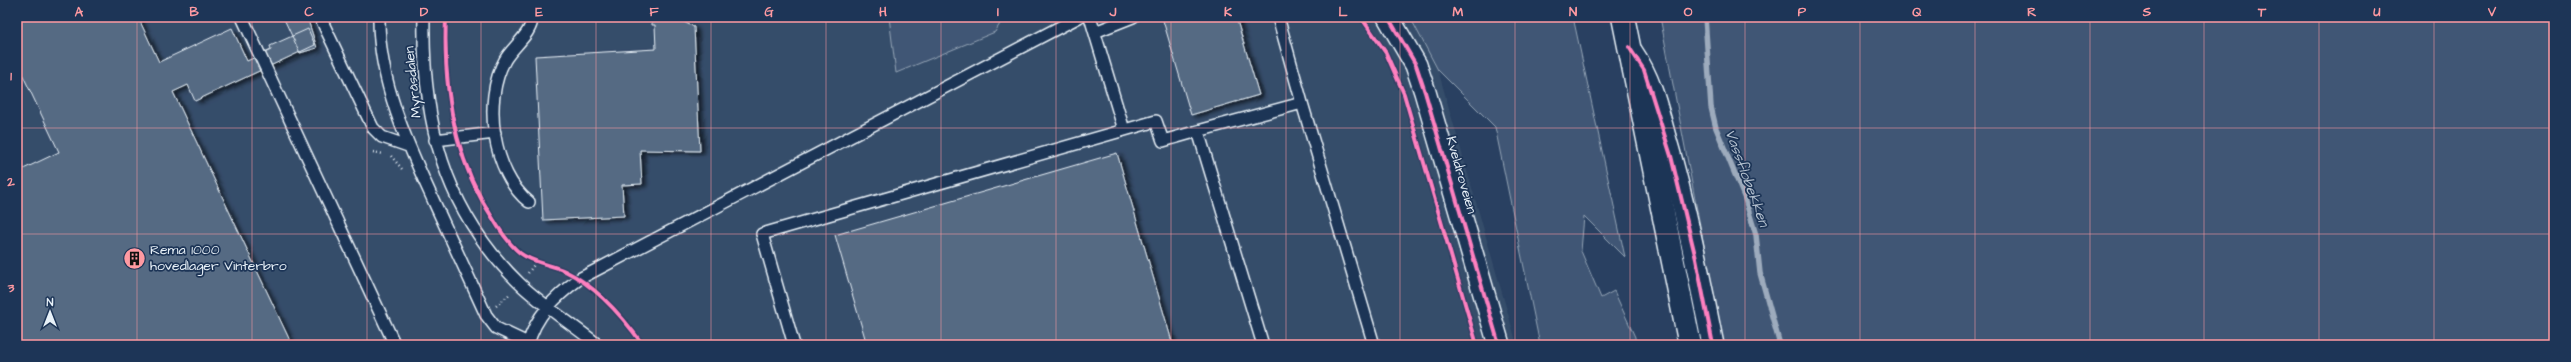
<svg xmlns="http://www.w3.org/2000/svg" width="2571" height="362" font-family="'Architects Daughter',sans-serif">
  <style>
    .built { fill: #364d6b }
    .green { fill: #415774; stroke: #94a4b6 }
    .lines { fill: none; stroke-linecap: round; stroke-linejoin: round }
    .stream { stroke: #9dabbd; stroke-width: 5.5 }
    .building { fill: #556a83; stroke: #e8f1f8; filter: url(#shadow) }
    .service-casing { stroke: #e8f1f8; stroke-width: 14 }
    .minor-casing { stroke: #e8f1f8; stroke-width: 24 }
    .trunk-casing { stroke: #e8f1f8; stroke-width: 25 }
    .path { stroke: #e8f1f8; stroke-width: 2.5; stroke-dasharray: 1 3; stroke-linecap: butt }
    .service { stroke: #1d3557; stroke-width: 11 }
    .minor { stroke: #1d3557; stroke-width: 21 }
    .trunk { stroke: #1d3557; stroke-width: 22 }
    .cycleway-casing { stroke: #1d3557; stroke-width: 6 }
    .cycleway { stroke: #ff80c0; stroke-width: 4 }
    .grid { fill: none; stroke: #ff9aa2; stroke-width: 1; stroke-opacity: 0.55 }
    .labels { text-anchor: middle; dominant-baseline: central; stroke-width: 3.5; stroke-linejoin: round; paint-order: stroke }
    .street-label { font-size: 14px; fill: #e8f1f8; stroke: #1d3557 }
    .poi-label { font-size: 14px; fill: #e8f1f8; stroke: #1d3557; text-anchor: start }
    .water-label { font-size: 15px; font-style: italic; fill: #b6c2d0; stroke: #1d3557 }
    .neatline { fill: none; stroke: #ff9aa2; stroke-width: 1.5 }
    .grid-label { font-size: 13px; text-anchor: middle; font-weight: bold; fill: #ff9aa2 }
  </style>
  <defs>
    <filter id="shadow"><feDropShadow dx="4.5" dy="2.5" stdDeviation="2" flood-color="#0009"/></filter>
  </defs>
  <rect width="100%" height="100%" fill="#294061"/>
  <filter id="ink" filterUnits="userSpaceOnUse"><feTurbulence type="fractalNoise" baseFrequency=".025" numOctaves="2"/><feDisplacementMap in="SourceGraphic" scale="8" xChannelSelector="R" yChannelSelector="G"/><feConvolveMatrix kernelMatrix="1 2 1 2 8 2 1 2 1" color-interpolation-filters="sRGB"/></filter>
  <g filter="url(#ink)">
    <path class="built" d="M17 17H1410L1438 70 1517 345H17Z"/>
    <path class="green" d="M889 17H1004L995 32 896 73Z
      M1410 17H1573L1625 257 1584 216 1581 251 1601 298 1614 291 1635 337V345H1540L1495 127 1438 70Z
      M1660 17H2554V345H1723Z"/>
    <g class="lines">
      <path class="stream" d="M1705 17 1711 107 1716 128 1745 199 1756 235 1760 273 1780 345"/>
    </g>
    <path class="building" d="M17 17H138L159 62 232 28 247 61 271 50 270 46 308 29 315 45 195 101 188 85 173 92 292 345H17V172L59 152 17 63Z
      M287 17H307L317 48 300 53 284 19Z
      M652 17H674L694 27 700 151 640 150 642 184 622 185 624 216 543 220 535 56 656 49 655 25H652Z
      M1162 17H1236L1259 95 1191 115Z
      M1117 153 1173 345H867L835 235Z"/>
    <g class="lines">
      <defs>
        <path id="service" d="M242 17 395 345
          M320 17 373 128 382 137 408 146
          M424 17C422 120 443 209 519 283 543 306 572 324 598 345
          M1090 17 1124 130
          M1278 17 1302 103
          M379 20C379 84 409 147 435 204 452 241 469 278 486 315L496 328 528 343
          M1095 32 1133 17
          M1198 131 1302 103 1374 345
          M435 140 495 133
          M529 202C493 174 482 100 505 60 512 47 533 33 532 17
          M528 345C535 316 556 296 579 279L1079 17
          M794 345 762 234 1156 121 1163 141 1198 131 1263 345"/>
        <path id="minor" d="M1388 17 1416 65 1425 92 1499 345
          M1632 52C1650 78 1657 107 1665 137 1685 205 1699 275 1713 345"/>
        <path id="trunk" d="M1623 17 1690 345"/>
      </defs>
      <use href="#service" class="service-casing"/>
      <use href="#minor" class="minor-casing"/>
      <use href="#trunk" class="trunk-casing"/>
      <path class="path" d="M373 152 384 154
        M391 156 402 169
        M528 273 536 262
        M496 306 511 293"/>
      <use href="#service" class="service"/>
      <use href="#minor" class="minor"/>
      <use href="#trunk" class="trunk"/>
      <defs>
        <path id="cycleway" d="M446 17C443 87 453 157 492 217 499 229 509 244 520 253 533 263 550 264 565 271 596 286 623 317 643 345
          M1361 17 1386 53 1404 94 1477 345
          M1388 17 1416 65 1425 92 1499 345
          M1629 47 1644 70 1671 156 1696 259 1713 345"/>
      </defs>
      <use href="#cycleway" class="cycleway-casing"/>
      <use href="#cycleway" class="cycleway"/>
    </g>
  </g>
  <path class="grid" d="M137 17V345M252 17V345M367 17V345M481 17V345M596 17V345M711 17V345M826 17V345M941 17V345M1056 17V345M1171 17V345M1286 17V345M1400 17V345M1515 17V345M1630 17V345M1745 17V345M1860 17V345M1975 17V345M2090 17V345M2204 17V345M2319 17V345M2434 17V345M17 128H2554M17 234H2554"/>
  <defs>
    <symbol id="building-disc" viewBox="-11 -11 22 22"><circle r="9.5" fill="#ff9aa2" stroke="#1d3557"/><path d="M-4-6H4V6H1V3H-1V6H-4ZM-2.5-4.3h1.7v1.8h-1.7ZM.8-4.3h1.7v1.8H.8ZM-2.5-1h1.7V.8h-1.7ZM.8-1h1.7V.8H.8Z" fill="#111"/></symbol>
  </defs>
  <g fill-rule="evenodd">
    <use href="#building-disc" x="122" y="246" width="25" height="25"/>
  </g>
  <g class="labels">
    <g class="street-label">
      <text transform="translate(413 82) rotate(-96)">Myråsdalen</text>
      <text transform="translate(1461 175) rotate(74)">Kveldroveien</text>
    </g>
    <g class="poi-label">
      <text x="150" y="250">Rema 1000<tspan x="150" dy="16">hovedlager Vinterbro</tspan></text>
    </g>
    <g class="water-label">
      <text transform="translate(1747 178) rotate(70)">Vassflobekken</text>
    </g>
  </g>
  <rect width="2571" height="362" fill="none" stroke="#1d3557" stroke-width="44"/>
  <g transform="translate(50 312)" stroke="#1d3557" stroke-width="3" paint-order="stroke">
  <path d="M0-3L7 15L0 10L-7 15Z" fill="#e8f1f8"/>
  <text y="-6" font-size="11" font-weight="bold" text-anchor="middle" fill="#e8f1f8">N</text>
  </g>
  <rect x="22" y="22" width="2527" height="318" class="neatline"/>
  <g class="grid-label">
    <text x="79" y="16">A</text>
    <text x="194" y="16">B</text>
    <text x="309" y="16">C</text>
    <text x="424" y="16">D</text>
    <text x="539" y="16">E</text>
    <text x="654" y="16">F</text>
    <text x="769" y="16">G</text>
    <text x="883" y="16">H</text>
    <text x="998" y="16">I</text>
    <text x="1113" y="16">J</text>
    <text x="1228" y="16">K</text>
    <text x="1343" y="16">L</text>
    <text x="1458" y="16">M</text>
    <text x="1573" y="16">N</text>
    <text x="1688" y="16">O</text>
    <text x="1802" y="16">P</text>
    <text x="1917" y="16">Q</text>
    <text x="2032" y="16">R</text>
    <text x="2147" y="16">S</text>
    <text x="2262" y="16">T</text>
    <text x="2377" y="16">U</text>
    <text x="2492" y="16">V</text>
    <text x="11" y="80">1</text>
    <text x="11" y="186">2</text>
    <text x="11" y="292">3</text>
  </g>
</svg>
